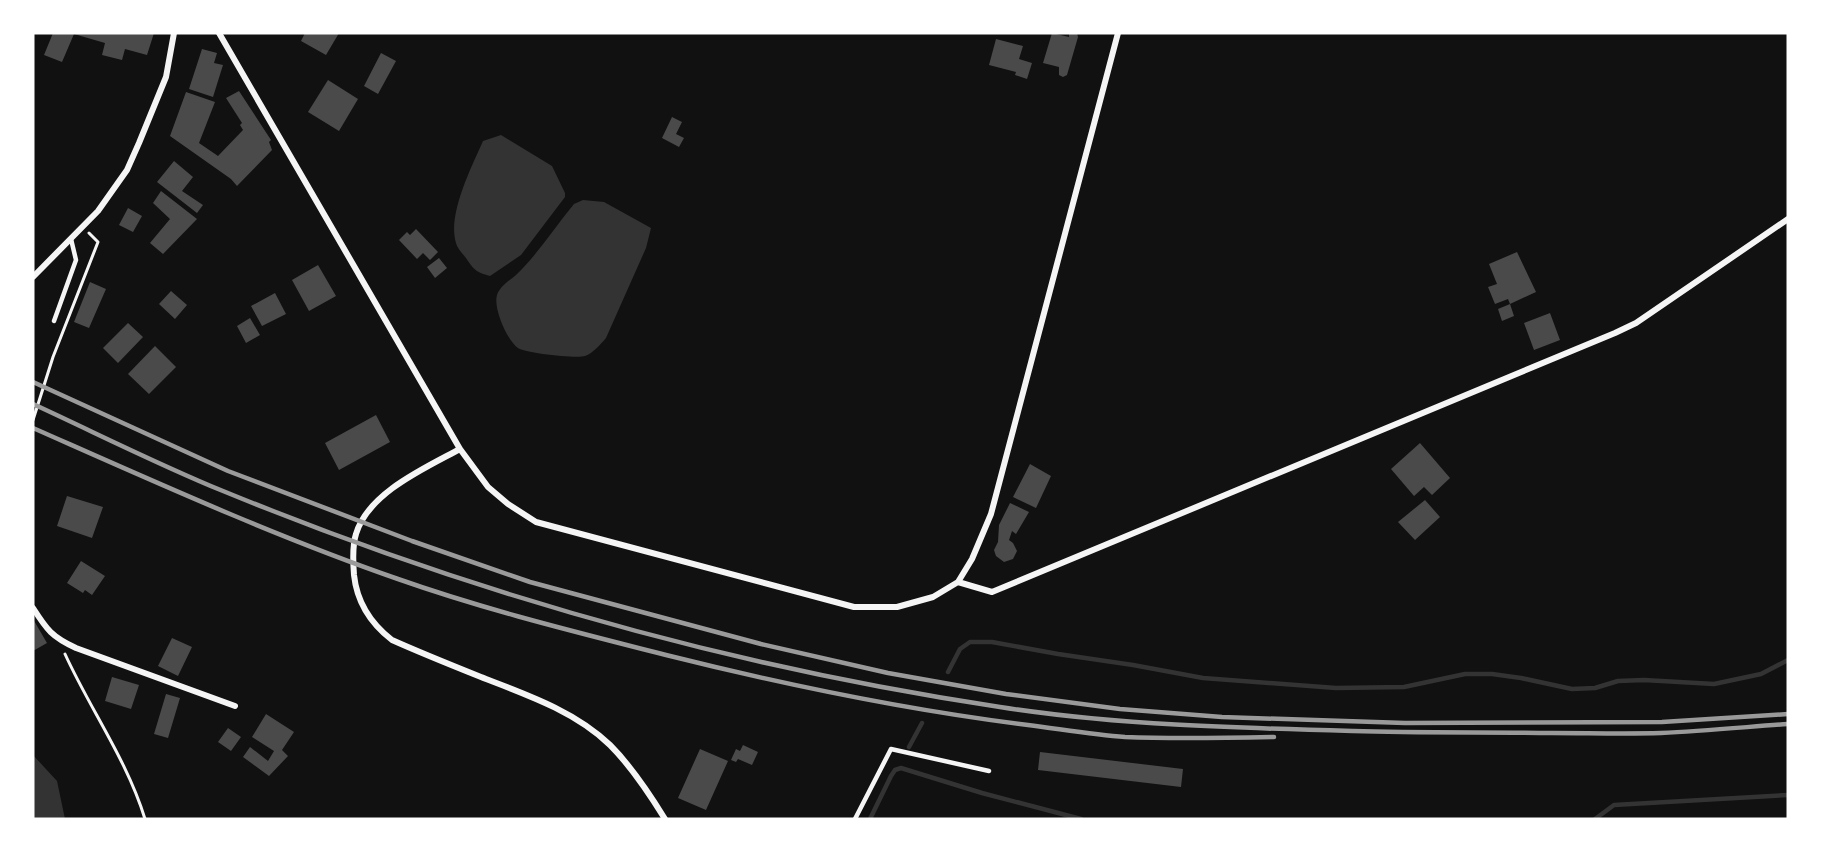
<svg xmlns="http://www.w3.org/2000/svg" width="1821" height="852" font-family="'Fira Sans Condensed',sans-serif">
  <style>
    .water { fill: #333 }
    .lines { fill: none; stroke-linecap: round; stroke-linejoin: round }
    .stream { stroke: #333; stroke-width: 4.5 }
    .building { fill: #4a4a4a }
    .path { stroke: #f5f5f5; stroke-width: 3 }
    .service { stroke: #f5f5f5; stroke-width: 4.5 }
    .minor { stroke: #f5f5f5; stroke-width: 6 }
    .rail { stroke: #9a9a9a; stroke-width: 4.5 }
  </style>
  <rect width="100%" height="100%" fill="#111"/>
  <path class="water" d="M501 135 552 166 565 193V197L521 255 490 276C476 272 474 270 466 258 462 253 457 248 456 243 447 215 472 166 483 141Z
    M583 200 604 202 651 228 646 248 606 338C600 345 593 353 585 356 578 359 524 353 518 348 507 340 493 308 497 295 500 286 509 281 516 275 538 254 554 228 574 204Z
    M33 755 57 781 65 819H33Z"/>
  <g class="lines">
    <path class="stream" d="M948 672 960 649 970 642H992L1058 654 1133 665 1203 678 1336 688 1404 687 1465 674H1492L1521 678 1572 689 1595 688 1618 681 1644 680 1714 684 1761 674 1788 660
      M909 747 922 723
      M870 819 891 776 895 770 901 768 982 793 1081 819
      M1595 819 1614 805 1788 795"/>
  </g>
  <path class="building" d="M53 33 114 34 154 33 147 55 125 49 122 60 102 55 105 43 74 34 62 62 44 55Z
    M305 33H339L326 55 301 41Z
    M1052 33 1069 37V33H1077L1078 37 1067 75 1063 77 1059 75V67L1043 63Z
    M996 39 1023 46 1019 59 1032 63 1027 79 1015 75 1016 72 989 65Z
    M202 49 217 53 214 63 223 65 213 97 189 89Z
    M381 53 396 61 378 94 364 86Z
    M328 80 358 99 339 131 308 112Z
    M239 91 271 140 269 142 272 150 237 186 231 179 170 136 186 92 215 102 199 143 218 156 243 130 240 125 242 123 226 98Z
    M672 117 682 122 676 134 684 138 679 147 662 138Z
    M174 161 193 177 182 191 203 205 197 213 157 182Z
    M161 191 197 219 163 254 150 243 170 219 153 203Z
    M128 208 142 216 133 232 119 225Z
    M416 229 438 252 430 260 423 253 417 259 399 240 407 232 410 235Z
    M1517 252 1536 292 1510 304 1514 316 1502 321 1498 309 1510 304 1508 299 1495 304 1488 287 1497 284 1489 264Z
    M439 258 447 268 435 278 427 267Z
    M318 265 336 296 309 311 292 280Z
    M90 282 106 289 89 328 74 322Z
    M171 291 187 305 175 319 159 304Z
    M275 293 286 314 262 326 251 306Z
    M1550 313 1560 340 1534 350 1524 323Z
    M250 318 260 335 246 343 237 326Z
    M128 323 143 337 118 363 103 348Z
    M155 346 176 367 149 394 128 374Z
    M376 415 390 442 339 470 325 443Z
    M1420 443 1450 478 1432 495 1424 487 1414 496 1391 469Z
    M1030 464 1051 476 1036 508 1013 497Z
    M67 496 103 507 92 538 57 526Z
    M1425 500 1440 517 1415 540 1398 522Z
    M1010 503 1029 512 1016 534 1012 531 1009 540 1013 543 1017 551 1013 559 1004 562 996 556 994 550 998 542 999 525Z
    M81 561 105 576 92 595 85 590 83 593 67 583Z
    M33 619 47 643 33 651Z
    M172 638 192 647 178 676 158 666Z
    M112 677 139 685 131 709 105 701Z
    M166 694 180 698 168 738 154 734Z
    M266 714 294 732 282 750 288 756 269 776 243 757 250 747 268 761 274 751 252 737Z
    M228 728 241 737 231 751 218 742Z
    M743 745 758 752 752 765 738 759 736 762 731 760 736 749 740 751Z
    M700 749 728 761 706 810 678 798Z
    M1040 752 1183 769 1181 787 1038 770Z"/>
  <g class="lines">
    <path class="path" d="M33 420 53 357 98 242 89 233
      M65 654C90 709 127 760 145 819"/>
    <path class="service" d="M54 321 76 260 71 239
      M855 819 891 749 989 771"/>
    <path class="minor" d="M219 33 460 449 488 487 508 504 536 522 854 607H897L933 597 958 582 992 592 1615 333 1636 323 1788 219
      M33 277 98 211 127 170 139 143 166 77 174 33
      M460 449C425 468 368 493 356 534 352 546 353 562 354 575 357 603 370 623 392 640 421 653 451 665 481 677 525 694 575 711 610 745 632 767 649 793 665 819
      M958 582 972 559 991 514 1118 33
      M33 608C47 630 52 637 76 648L235 706"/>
    <path class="rail" d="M33 382 228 471 412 541 530 582 761 644 888 673 1006 694 1120 709 1222 717 1405 723 1662 722 1788 714
      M33 404C96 433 159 465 223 491 472 593 733 667 1000 707 1116 725 1235 728 1353 731 1419 733 1486 732 1552 733 1588 733 1625 734 1661 733 1703 731 1746 727 1788 724
      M33 428C153 481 274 536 398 579 486 610 576 632 666 655 786 685 906 710 1028 725 1060 729 1093 735 1125 737 1175 739 1224 738 1274 737"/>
  </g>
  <rect width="1821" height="852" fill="none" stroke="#ffffff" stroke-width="69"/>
</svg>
